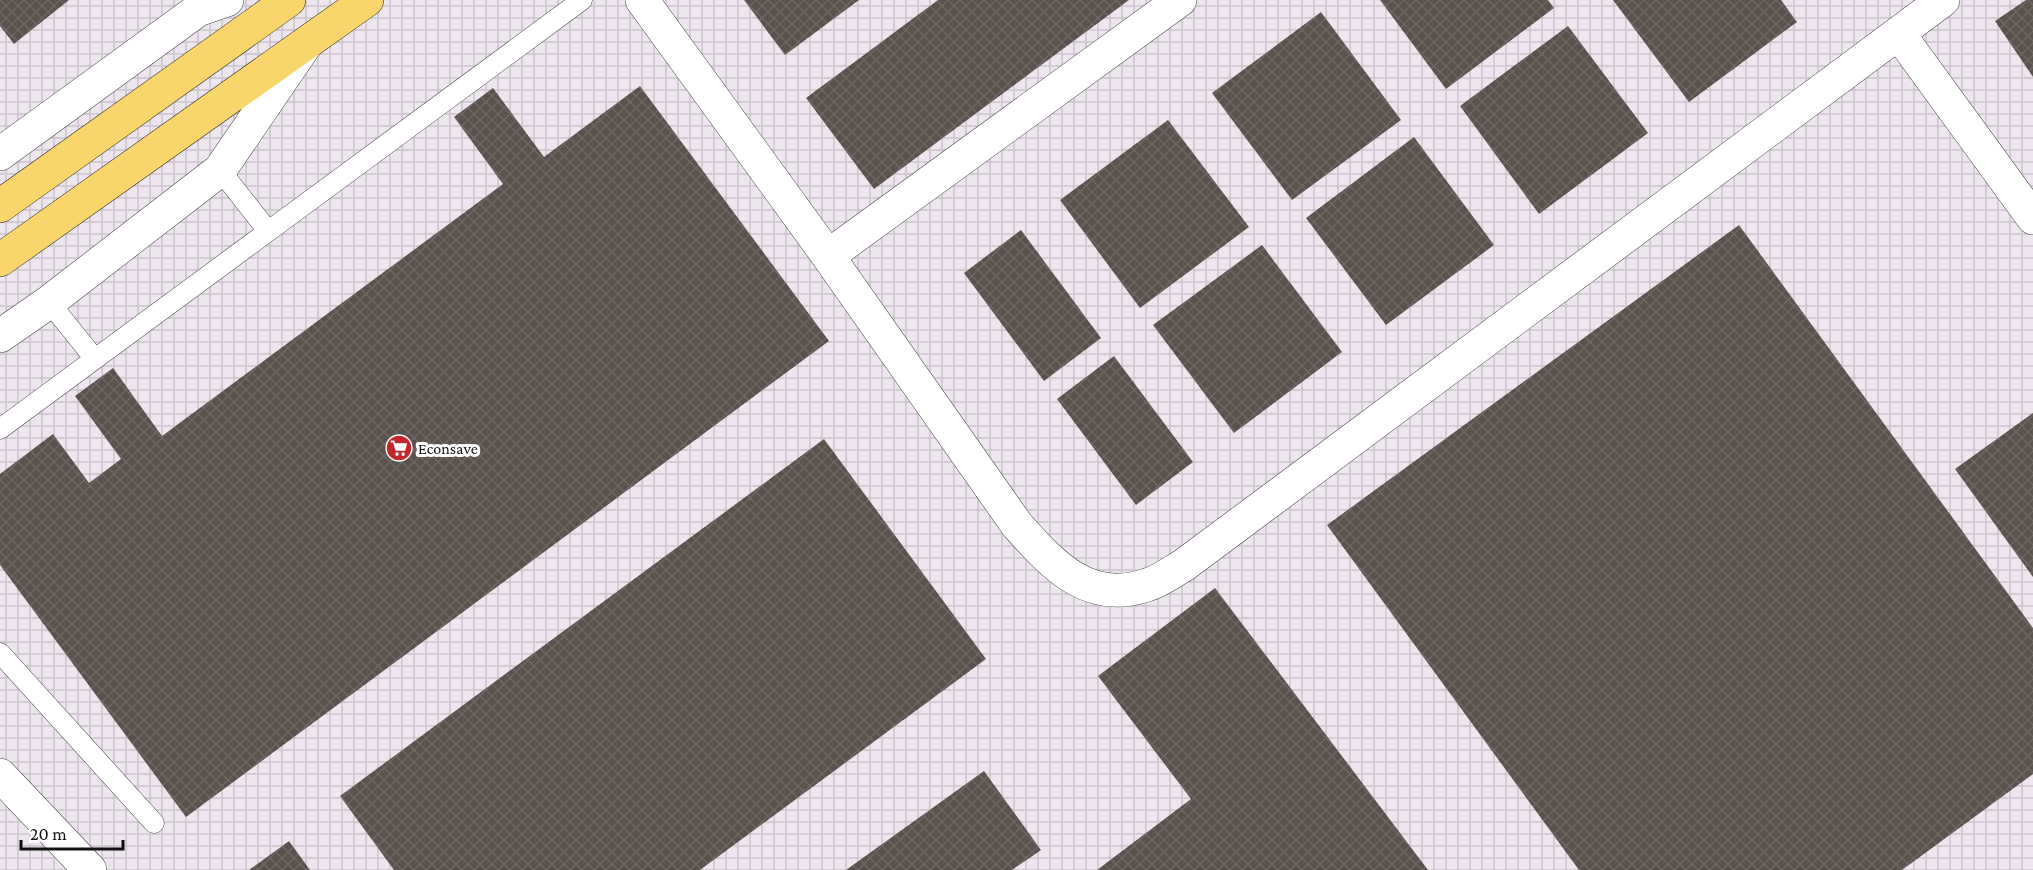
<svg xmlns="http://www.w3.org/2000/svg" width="2033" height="870" font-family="'Crimson Pro',serif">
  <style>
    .industrial { fill: url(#industrial-grid) }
    .building { fill: url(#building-cross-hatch) }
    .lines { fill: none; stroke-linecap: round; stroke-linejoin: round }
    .lane-casing { stroke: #444; stroke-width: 21 }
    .street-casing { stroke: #444; stroke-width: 34 }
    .primary-casing { stroke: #222; stroke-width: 34 }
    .lane { stroke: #fff; stroke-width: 20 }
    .street { stroke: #fff; stroke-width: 33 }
    .primary { stroke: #f9d66b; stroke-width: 33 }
    .labels { text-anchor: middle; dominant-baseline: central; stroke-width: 6; stroke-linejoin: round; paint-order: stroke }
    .poi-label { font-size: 16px; fill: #111; stroke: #fff; text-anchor: start }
  </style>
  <defs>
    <pattern id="industrial-grid" width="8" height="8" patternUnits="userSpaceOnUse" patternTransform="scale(1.5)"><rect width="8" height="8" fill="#eee6ef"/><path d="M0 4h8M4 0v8" fill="none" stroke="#cbc4cc"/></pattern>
    <pattern id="building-cross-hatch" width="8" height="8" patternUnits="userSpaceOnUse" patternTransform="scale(1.5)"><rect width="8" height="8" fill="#5a524d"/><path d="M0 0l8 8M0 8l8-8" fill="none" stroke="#6d6662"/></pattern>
  </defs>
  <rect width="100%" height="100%" fill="#fffdf5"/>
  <path class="industrial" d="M0 0H2033V870H0Z"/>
  <path class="building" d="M0 0H69L14 44 0 26Z
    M744 0H859L785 55Z
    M938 0H1129L874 189 806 98Z
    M1380 0H1548L1554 8 1446 89Z
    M1613 0H1781L1797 22 1689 102Z
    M2026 0H2033V77L1995 21Z
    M1321 12 1401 120 1292 200 1212 93Z
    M1568 26 1648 133 1539 214 1460 106Z
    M640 86 829 341 186 817 0 565V474L53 434 89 483 121 459 75 396 113 368 162 436 503 184 454 117 493 88 544 157Z
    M1168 120 1249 227 1140 308 1060 200Z
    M1414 137 1494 245 1386 325 1306 218Z
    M1739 225 2033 628V774L1902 870H1579L1327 525Z
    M1021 230 1101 338 1044 381 964 273Z
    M1262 245 1342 352 1234 433 1153 325Z
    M1114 356 1193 462 1136 505 1057 399Z
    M2033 413V577L1955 469Z
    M824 439 986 659 700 870H394L340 796Z
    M1215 588 1428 870H1097L1191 799 1098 676Z
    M984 771 1041 850 1012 870H846Z
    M289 841 310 870H249Z"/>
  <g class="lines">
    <defs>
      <path id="lane" d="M220 170 268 231
        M49 302 95 359
        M0 429 582 0
        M0 653 154 823"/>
      <path id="street" d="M642 0 828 256 1017 525C1053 565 1088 605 1147 585 1160 581 1172 572 1184 565L1943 0
        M1899 34 2033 218
        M0 154 198 10 227 0
        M828 256 1180 0
        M0 336 49 302 220 170 306 44
        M0 775 90 870"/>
      <path id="primary" d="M0 206 289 0
        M0 260 367 0"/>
    </defs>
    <use href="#lane" class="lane-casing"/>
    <use href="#street" class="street-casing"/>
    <use href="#primary" class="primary-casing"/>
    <use href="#lane" class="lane"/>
    <use href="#street" class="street"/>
    <use href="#primary" class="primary"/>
  </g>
  <defs>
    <symbol id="supermarket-disc" viewBox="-11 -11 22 22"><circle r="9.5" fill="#c4262e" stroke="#fff"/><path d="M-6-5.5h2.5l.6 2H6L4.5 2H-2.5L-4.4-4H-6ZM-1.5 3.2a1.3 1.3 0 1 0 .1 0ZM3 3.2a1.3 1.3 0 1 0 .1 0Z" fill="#fff"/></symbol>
  </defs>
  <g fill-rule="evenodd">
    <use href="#supermarket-disc" x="384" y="433" width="30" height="30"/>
  </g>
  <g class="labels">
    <g class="poi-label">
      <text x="418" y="448">Econsave</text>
    </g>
  </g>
  <path d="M21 840v9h102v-9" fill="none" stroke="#111111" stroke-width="3"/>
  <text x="30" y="840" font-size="18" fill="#111111" stroke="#ffffff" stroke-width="4.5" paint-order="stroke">20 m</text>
</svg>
